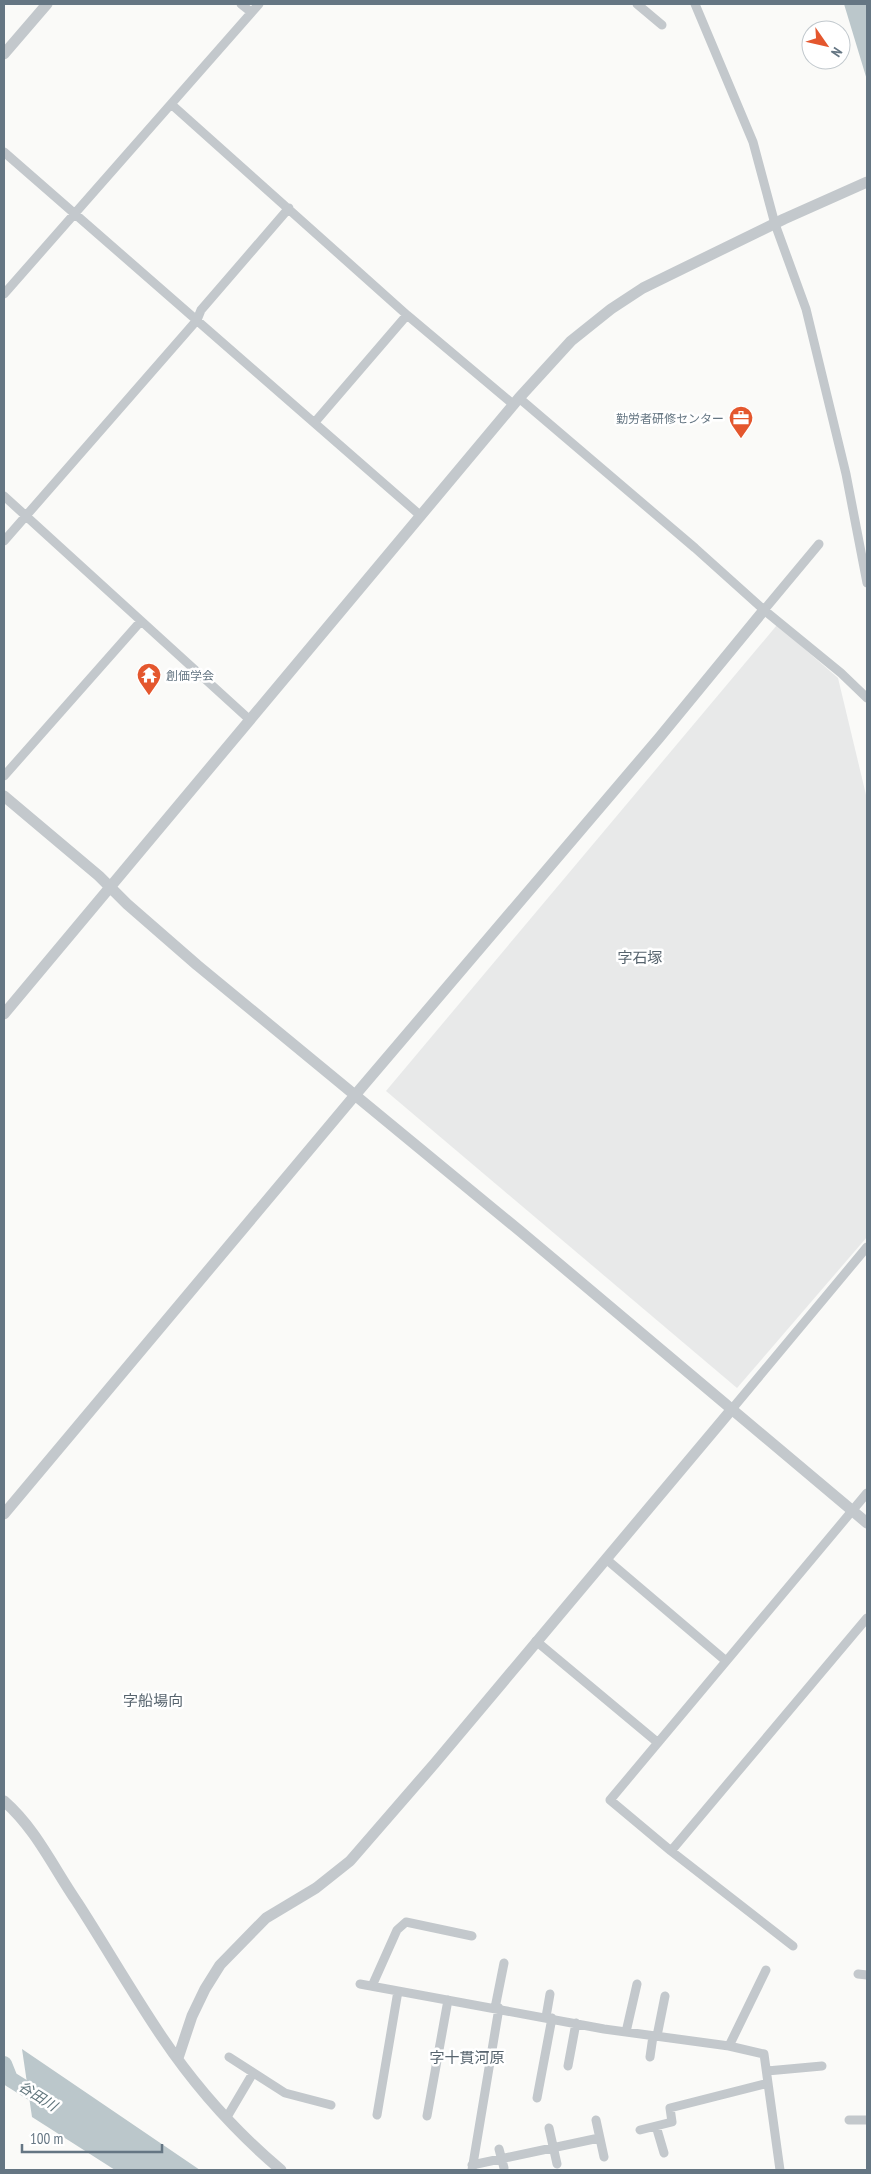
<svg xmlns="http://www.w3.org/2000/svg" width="871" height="2174" font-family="'PT Sans Narrow','Noto Sans JP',sans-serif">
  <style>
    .built { fill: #e8e9e9 }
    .water { fill: #bbc7cb }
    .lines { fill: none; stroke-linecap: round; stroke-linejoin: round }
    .river { stroke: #bbc7cb; stroke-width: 16 }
    .minor { stroke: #c3c8cc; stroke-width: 9 }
    .tertiary { stroke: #c3c8cc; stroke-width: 11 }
    .labels { text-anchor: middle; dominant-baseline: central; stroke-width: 5; stroke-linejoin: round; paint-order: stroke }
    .poi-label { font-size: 12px; fill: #657683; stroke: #fff; text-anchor: end }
    .water-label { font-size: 14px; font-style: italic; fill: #60757c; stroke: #fff }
    .quarter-label { font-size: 15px; fill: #57646e; stroke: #fff }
  </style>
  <rect width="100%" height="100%" fill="#fafaf8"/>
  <path class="built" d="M777 625 838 678 867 799V1237L737 1388 386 1091Z"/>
  <path class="water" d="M844 4H867V80Z
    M22 2049 200 2170H115L32 2117Z"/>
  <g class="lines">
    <path class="river" d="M4 2064 10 2079 47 2102"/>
    <path class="minor" d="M241 4 251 12
      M637 4 662 25
      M695 4 753 142 775 224 806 309 846 474 867 583
      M171 104 407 315 514 405
      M4 152 421 516
      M4 294 259 4
      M519 398 695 548 764 610 841 673 867 698
      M315 422 407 315
      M4 496 250 720
      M4 541 197 320 201 310 289 208
      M764 610 819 544
      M4 776 141 621
      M732 1409 867 1247
      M606 1559 726 1661
      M536 1641 657 1742
      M671 1851 867 1618
      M793 1946 671 1851 610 1800 867 1493
      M858 1974 867 1975
      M360 1984 604 2029 729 2046 764 2054 780 2170
      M372 1986 397 1930 406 1922 472 1936
      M495 2008 504 1963
      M546 2017 550 1994
      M626 2032 637 1984
      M657 2036 665 1996
      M729 2046 766 1970
      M229 2057 285 2093 331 2105
      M650 2057 653 2036
      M568 2066 576 2023
      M767 2071 822 2066
      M537 2098 552 2018
      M377 2115 398 1991
      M427 2116 448 2000
      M227 2117 253 2073
      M596 2120 604 2157
      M849 2120H867
      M656 2126 664 2153
      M549 2128 557 2164
      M640 2130 672 2122 670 2108 768 2083
      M499 2149 504 2168
      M472 2165 599 2138
      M472 2170 499 2008"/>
    <path class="tertiary" d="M4 54 47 4
      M4 796 99 876 127 904 197 965 520 1231 867 1523
      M4 1014 519 398 571 341 611 309 643 288 784 219 867 182
      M4 1514 356 1094 659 738 764 610
      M4 1801C36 1829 53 1867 77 1902 106 1947 133 1994 162 2037 195 2086 236 2132 281 2170
      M178 2058 192 2016 205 1989 220 1965 266 1918 316 1888 350 1861 435 1763 732 1409"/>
  </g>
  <defs>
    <symbol id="office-pin" viewBox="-11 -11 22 30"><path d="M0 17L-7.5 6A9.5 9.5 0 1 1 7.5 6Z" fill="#e4572e" stroke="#fff"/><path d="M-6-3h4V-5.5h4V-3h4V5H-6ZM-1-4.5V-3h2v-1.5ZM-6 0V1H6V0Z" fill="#fff"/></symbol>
    <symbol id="temple-pin" viewBox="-11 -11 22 30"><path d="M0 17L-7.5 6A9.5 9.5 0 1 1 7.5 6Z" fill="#e4572e" stroke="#fff"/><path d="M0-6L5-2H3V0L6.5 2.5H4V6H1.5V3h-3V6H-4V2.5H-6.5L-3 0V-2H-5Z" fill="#fff"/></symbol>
  </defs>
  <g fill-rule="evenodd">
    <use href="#office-pin" x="727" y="404" width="28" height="38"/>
    <use href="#temple-pin" x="135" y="661" width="28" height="38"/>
  </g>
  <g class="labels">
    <g class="poi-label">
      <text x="724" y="418">勤労者研修センター</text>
      <text x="166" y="675" text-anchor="start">創価学会</text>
    </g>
    <g class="water-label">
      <text transform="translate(38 2096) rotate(32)">谷田川</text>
    </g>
    <g class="quarter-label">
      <text x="640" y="957">字石塚</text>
      <text x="153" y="1700">字船場向</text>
      <text x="467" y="2057">字十貫河原</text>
    </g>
  </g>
  <rect width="871" height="2174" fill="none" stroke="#657683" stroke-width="10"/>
  <g transform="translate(826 45) rotate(124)"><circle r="24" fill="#ffffff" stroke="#c1c8cd"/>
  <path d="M0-4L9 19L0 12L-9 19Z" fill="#e4572e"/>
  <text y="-8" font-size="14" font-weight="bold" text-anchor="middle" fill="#657683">N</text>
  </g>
  <path d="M22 2144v8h140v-8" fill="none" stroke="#657683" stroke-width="2.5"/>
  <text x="30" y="2144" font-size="15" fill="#657683" stroke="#ffffff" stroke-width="4" paint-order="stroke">100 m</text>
</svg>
